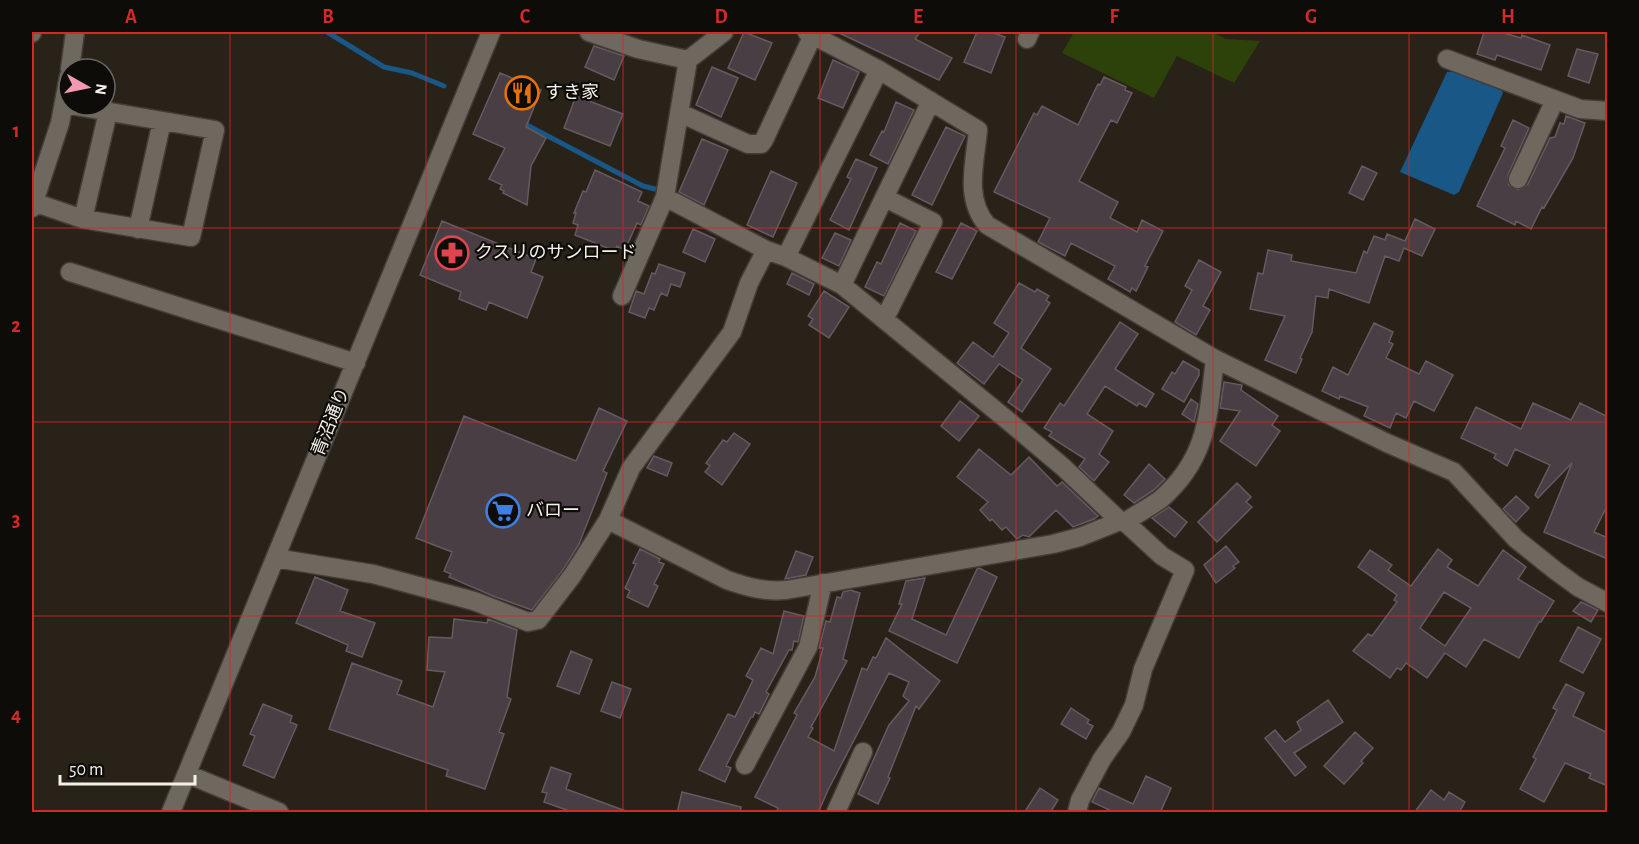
<svg xmlns="http://www.w3.org/2000/svg" width="1639" height="844" font-family="'Alegreya Sans','Noto Sans JP',sans-serif">
  <style>
    .green { fill: #2c420a }
    .water { fill: #185786 }
    .lines { fill: none; stroke-linecap: round; stroke-linejoin: round }
    .stream { stroke: #185786; stroke-width: 5 }
    .building { fill: #493e44; stroke: #665a60; stroke-width: 1.5; fill-rule: evenodd }
    .minor-casing { stroke: #423d37; stroke-width: 21 }
    .minor { stroke: #6f685e; stroke-width: 18 }
    .grid { fill: none; stroke: #d62828; stroke-width: 1.5; stroke-opacity: 0.55 }
    .labels { text-anchor: middle; dominant-baseline: central; stroke-width: 4.5; stroke-linejoin: round; paint-order: stroke }
    .poi-label { font-size: 18px; fill: #f4f0ea; stroke: #0e0c08; text-anchor: start }
    .street-label { font-size: 18px; fill: #f4f0ea; stroke: #0e0c08 }
    .neatline { fill: none; stroke: #d62828; stroke-width: 2 }
    .grid-label { font-size: 20px; text-anchor: middle; font-weight: bold; fill: #d62828 }
  </style>
  <rect width="100%" height="100%" fill="#282219"/>
  <path class="green" d="M1074 32H1212L1226 39 1260 41 1234 83 1177 56 1154 98 1062 53Z"/>
  <path class="water" d="M1447 72H1457L1500 87 1503 93 1459 192 1454 195 1400 172Z"/>
  <g class="lines">
    <path class="stream" d="M327 32 384 67 412 73 444 86
      M521 122 643 186 659 190"/>
  </g>
  <path class="building" d="M744 32 772 43 755 80 728 68Z
    M837 32H920L915 39 952 58 939 80Z
    M977 32H991L1005 37 991 73 964 62Z
    M1484 32H1501L1521 38 1522 35 1550 45 1541 70 1497 55 1495 60 1477 54Z
    M594 46 624 56 614 80 585 67Z
    M1577 49 1598 54 1589 83 1568 76Z
    M833 60 859 72 843 108 818 98Z
    M712 67 738 78 721 117 696 105Z
    M500 73 541 90 526 127 546 138 531 166 527 205 503 193 504 191 500 189 502 185 489 179 505 148 473 134Z
    M1104 77 1126 87 1125 90 1132 93 1117 123 1111 120 1079 181 1118 202 1110 218 1137 232 1142 220 1163 231 1145 266 1148 267 1136 291 1132 288 1130 292 1108 279 1115 266 1071 243 1065 256 1038 242 1050 218 994 192 1034 113 1037 115 1042 106 1078 125 1098 84 1100 85Z
    M576 96 623 114 610 146 564 128Z
    M896 102 914 110 888 164 870 155 882 131 884 132Z
    M1566 116 1585 123 1573 158 1544 208 1542 207 1531 229 1516 221 1515 225 1477 206 1505 148 1501 146 1513 120 1529 128 1508 175 1509 185 1518 190 1528 184 1550 138 1555 137 1560 123 1564 124Z
    M946 127 965 136 932 205 912 195Z
    M702 139 728 150 704 205 679 192Z
    M856 159 877 168 849 230 830 220 851 179 847 177Z
    M1362 166 1377 173 1363 200 1349 193Z
    M595 170 642 192 638 201 649 206 641 225 637 223 625 250 617 246 615 251 575 235 578 225 573 223 576 213H574L583 191 586 192Z
    M771 171 797 183 773 237 747 225Z
    M1415 219 1435 229 1422 256 1404 248 1399 261 1385 256 1369 303 1329 289 1328 298 1316 296 1312 332 1300 358 1302 359 1296 373 1265 360 1285 316 1250 309 1258 273 1263 274 1268 250 1292 255 1291 261 1356 273 1364 251 1367 253 1374 236 1385 240 1387 234 1405 241Z
    M442 221 536 259 531 272 543 277 527 318 489 302 486 310 459 299 461 292 420 275Z
    M900 223 916 231 884 296 865 287 877 262 881 264Z
    M961 223 977 231 952 279 936 272Z
    M693 229 715 239 705 262 683 252Z
    M835 233 851 240 839 266 822 258Z
    M1199 260 1221 272 1203 306 1210 310 1196 335 1175 322 1192 290 1185 286Z
    M659 264 685 273 680 287 671 284 667 296 661 293 654 310 649 308 645 318 629 312 636 291 644 294 652 273 655 274Z
    M792 273 814 284 809 295 787 284Z
    M1019 283 1035 292 1037 289 1049 296 1046 300 1050 303 1021 348 1051 369 1022 412 1008 402 1023 380 999 364 984 384 957 363 973 342 993 357 1009 333 994 323Z
    M824 291 849 307 829 338 809 325 813 319 808 316Z
    M1120 322 1138 334 1115 369 1154 394 1146 407 1139 403 1137 406 1105 386 1087 414 1113 431 1099 454 1109 462 1094 481 1079 467 1085 459 1049 436 1052 432 1044 428 1060 403 1064 406Z
    M1374 323 1393 332 1389 342 1393 344 1386 358 1419 374 1426 361 1453 375 1434 411 1414 401 1406 418 1396 413 1390 428 1364 416 1368 407 1340 396 1339 399 1322 391 1333 367 1348 375Z
    M1183 361 1199 370V375L1184 402 1162 389 1172 372 1175 374Z
    M1224 382 1242 385 1241 390 1278 416 1272 425 1280 431 1256 466 1220 441 1240 411 1220 408Z
    M1191 399 1198 404 1194 422 1182 414Z
    M960 401 979 416 959 441 941 426Z
    M1533 403 1571 420 1580 403 1608 417V504L1594 532 1608 538V559L1544 532 1572 463 1538 498 1535 495 1550 465 1515 449 1507 466 1494 458 1496 454 1461 438 1476 407 1521 429Z
    M599 408 627 421 603 471 607 473 579 544 563 570 532 610 493 596 449 577 451 574 444 571 452 552 416 538 464 416 576 461Z
    M734 433 750 444 722 485 705 472 710 466 706 463 723 440 727 442Z
    M979 449 1011 475 1029 457 1057 486 1062 482 1098 516 1094 519 1073 527 1056 510 1029 537 1023 535 1017 539 1006 527 1002 530 992 519 990 521 980 510 988 502 957 477Z
    M654 456 672 463 667 476 647 468Z
    M1149 464 1165 479 1154 490 1134 503 1124 495Z
    M1237 483 1251 497 1246 502 1252 507 1217 542 1198 522Z
    M1516 496 1529 508 1516 522 1503 509Z
    M1169 507 1187 522 1175 537 1152 518Z
    M1226 546 1239 562 1233 566 1235 568 1216 583 1204 565Z
    M640 549 660 559 659 562 664 564 654 584 658 586 648 607 627 597 630 591 625 588 636 564 633 563Z
    M1438 549 1452 560 1447 567 1478 586 1503 550 1526 567 1518 579 1554 601 1541 622H1539L1519 658 1484 639 1466 667 1445 653 1427 678 1406 663 1401 670 1397 668 1390 678 1353 651 1368 634 1372 636 1397 602 1394 600 1397 595 1358 567 1370 550 1392 565 1388 570 1411 586ZM1444 592 1471 608 1445 646 1420 628Z
    M796 551 813 557 806 575 785 579Z
    M979 568 997 577 957 663 889 631 902 604H899L906 581 925 578 912 619 946 635 977 569Z
    M315 577 348 590 340 611 375 623 362 657 346 651 348 645 296 623Z
    M850 590 860 593 843 659 847 661 811 727 813 728 808 737 834 751 862 668 867 670 873 657 876 658 886 638 940 681 919 709 916 706 888 777 890 778 878 804 858 794 889 725 909 701 903 696 909 682 889 673 828 790 818 813H776L778 808 755 797 797 715 794 713 815 677 823 648H819L826 621 830 622 837 597 841 598 843 592Z
    M1581 602 1598 610 1591 622 1573 611Z
    M784 611 804 616 798 642 794 641 792 650H789L766 692 769 694 759 714 755 712 753 717H751L726 766 731 768 725 782 699 770 728 714 735 717 753 680 746 676 761 648 773 654Z
    M454 619 487 623 488 619 517 630 507 697 511 699 499 732 504 734 485 789 446 776 448 770 329 729 352 663 402 681 397 694 433 707 445 672 427 670 429 637 452 638Z
    M1578 627 1601 639 1583 673 1560 661Z
    M571 651 592 660 579 694 557 686Z
    M612 682 631 689 620 718 601 711Z
    M1566 684 1584 693 1573 716 1608 733V786L1589 778 1591 774 1565 763 1544 802 1520 789 1536 759 1533 757 1557 710 1553 708Z
    M1328 700 1343 722 1294 753 1306 767 1295 776 1265 738 1275 730 1285 742 1301 730 1297 722Z
    M263 704 292 716 290 722 297 725 274 778 243 765 255 736 250 734Z
    M1071 708 1089 720 1087 723 1093 726 1086 739 1061 724Z
    M1355 732 1373 748 1361 761 1363 763 1344 784 1324 766Z
    M551 767 571 774 566 789 626 811V813H575L544 802 547 793 542 792Z
    M1146 776 1171 788 1160 813H1116L1092 802 1099 788 1133 804Z
    M1040 788 1058 800 1050 813H1024Z
    M1431 790 1444 800 1449 792 1465 802 1460 811 1462 813H1414Z
    M682 792 741 807 740 813H677Z"/>
  <g class="lines">
    <defs>
      <path id="minor" d="M589 32 638 49 688 60 724 32
        M807 32 879 70 978 130C975 163 964 198 987 225L1215 359 1387 443 1454 472 1516 539 1556 571 1578 587 1608 603
        M32 33V32
        M1027 39 1030 32
        M1447 59 1580 109 1608 111
        M688 60 665 197 766 250 786 257 842 285 1006 419 1063 467 1120 521
        M70 69 75 32
        M680 113 748 144H761L764 140 813 35
        M1518 179 1555 100
        M885 198 933 222 885 318
        M33 202 83 219 191 237 215 130 64 104
        M32 208 60 123 69 76
        M83 219 108 112
        M138 229 162 121
        M786 257 879 70
        M70 272 356 363
        M842 285 931 101
        M622 296 665 197
        M608 520 727 580C747 587 765 592 786 590L1053 544 1080 537 1120 521 1125 522C1137 514 1150 507 1161 499 1208 458 1208 416 1215 359
        M275 558 373 574 474 601 528 622 538 620 572 576 608 520 631 468 732 332 749 283 766 250
        M745 765 808 647 823 583
        M187 774 279 812
        M171 812 491 32
        M836 812 863 752
        M1077 812 1080 800 1102 759 1121 732 1134 705 1143 669 1185 570 1162 556 1125 522"/>
    </defs>
    <use href="#minor" class="minor-casing"/>
    <use href="#minor" class="minor"/>
  </g>
  <path class="grid" d="M230 32V812M426 32V812M623 32V812M820 32V812M1016 32V812M1213 32V812M1409 32V812M32 228H1608M32 422H1608M32 616H1608"/>
  <defs>
    <symbol id="restaurant-ring" viewBox="-11 -11 22 22"><circle r="9.5" fill="#0e0c08" stroke="#e8710a" stroke-width="1.5"/><path d="M-5-6h1v4h1v-4h1v4h1v-4h1v5L-1.5 .5V6h-2V.5L-5-1ZM5-6V6H3V1.5H1.5Q1.5-4 5-6Z" fill="#e8710a"/></symbol>
    <symbol id="pharmacy-ring" viewBox="-11 -11 22 22"><circle r="9.5" fill="#0e0c08" stroke="#e0444e" stroke-width="1.5"/><path d="M-2-6h4v4h4v4h-4v4h-4v-4h-4v-4h4Z" fill="#e0444e"/></symbol>
    <symbol id="supermarket-ring" viewBox="-11 -11 22 22"><circle r="9.5" fill="#0e0c08" stroke="#3f7fe0" stroke-width="1.5"/><path d="M-6-5.5h2.5l.6 2H6L4.5 2H-2.5L-4.4-4H-6ZM-1.5 3.2a1.3 1.3 0 1 0 .1 0ZM3 3.2a1.3 1.3 0 1 0 .1 0Z" fill="#3f7fe0"/></symbol>
  </defs>
  <g fill-rule="evenodd">
    <use href="#restaurant-ring" x="503" y="74" width="38" height="38"/>
    <use href="#pharmacy-ring" x="433" y="234" width="38" height="38"/>
    <use href="#supermarket-ring" x="484" y="492" width="38" height="38"/>
  </g>
  <g class="labels">
    <g class="poi-label">
      <text x="545" y="93">すき家</text>
      <text x="475" y="253">クスリのサンロード</text>
      <text x="526" y="511">バロー</text>
    </g>
    <g class="street-label">
      <text transform="translate(331 422) rotate(-68)">青沼通り</text>
    </g>
  </g>
  <rect width="1639" height="844" fill="none" stroke="#0e0c08" stroke-width="66"/>
  <g transform="translate(87 87) rotate(99)"><circle r="28" fill="#0e0c08" stroke="#6a6762" stroke-width="1.5"/>
  <path d="M0-4.5L10 22L0 15L-10 22Z" fill="#f19ab1"/>
  <text y="-9" font-size="16" font-weight="bold" text-anchor="middle" fill="#f4f0ea">N</text>
  </g>
  <path d="M60 775v9h135v-9" fill="none" stroke="#f4f0ea" stroke-width="3"/>
  <text x="69" y="775" font-size="18" fill="#f4f0ea" stroke="#0e0c08" stroke-width="4.5" paint-order="stroke">50 m</text>
  <rect x="33" y="33" width="1573" height="778" class="neatline"/>
  <g class="grid-label">
    <text x="131" y="23">A</text>
    <text x="328" y="23">B</text>
    <text x="525" y="23">C</text>
    <text x="721" y="23">D</text>
    <text x="918" y="23">E</text>
    <text x="1114" y="23">F</text>
    <text x="1311" y="23">G</text>
    <text x="1508" y="23">H</text>
    <text x="16" y="137">1</text>
    <text x="16" y="332">2</text>
    <text x="16" y="526">3</text>
    <text x="16" y="721">4</text>
  </g>
</svg>
